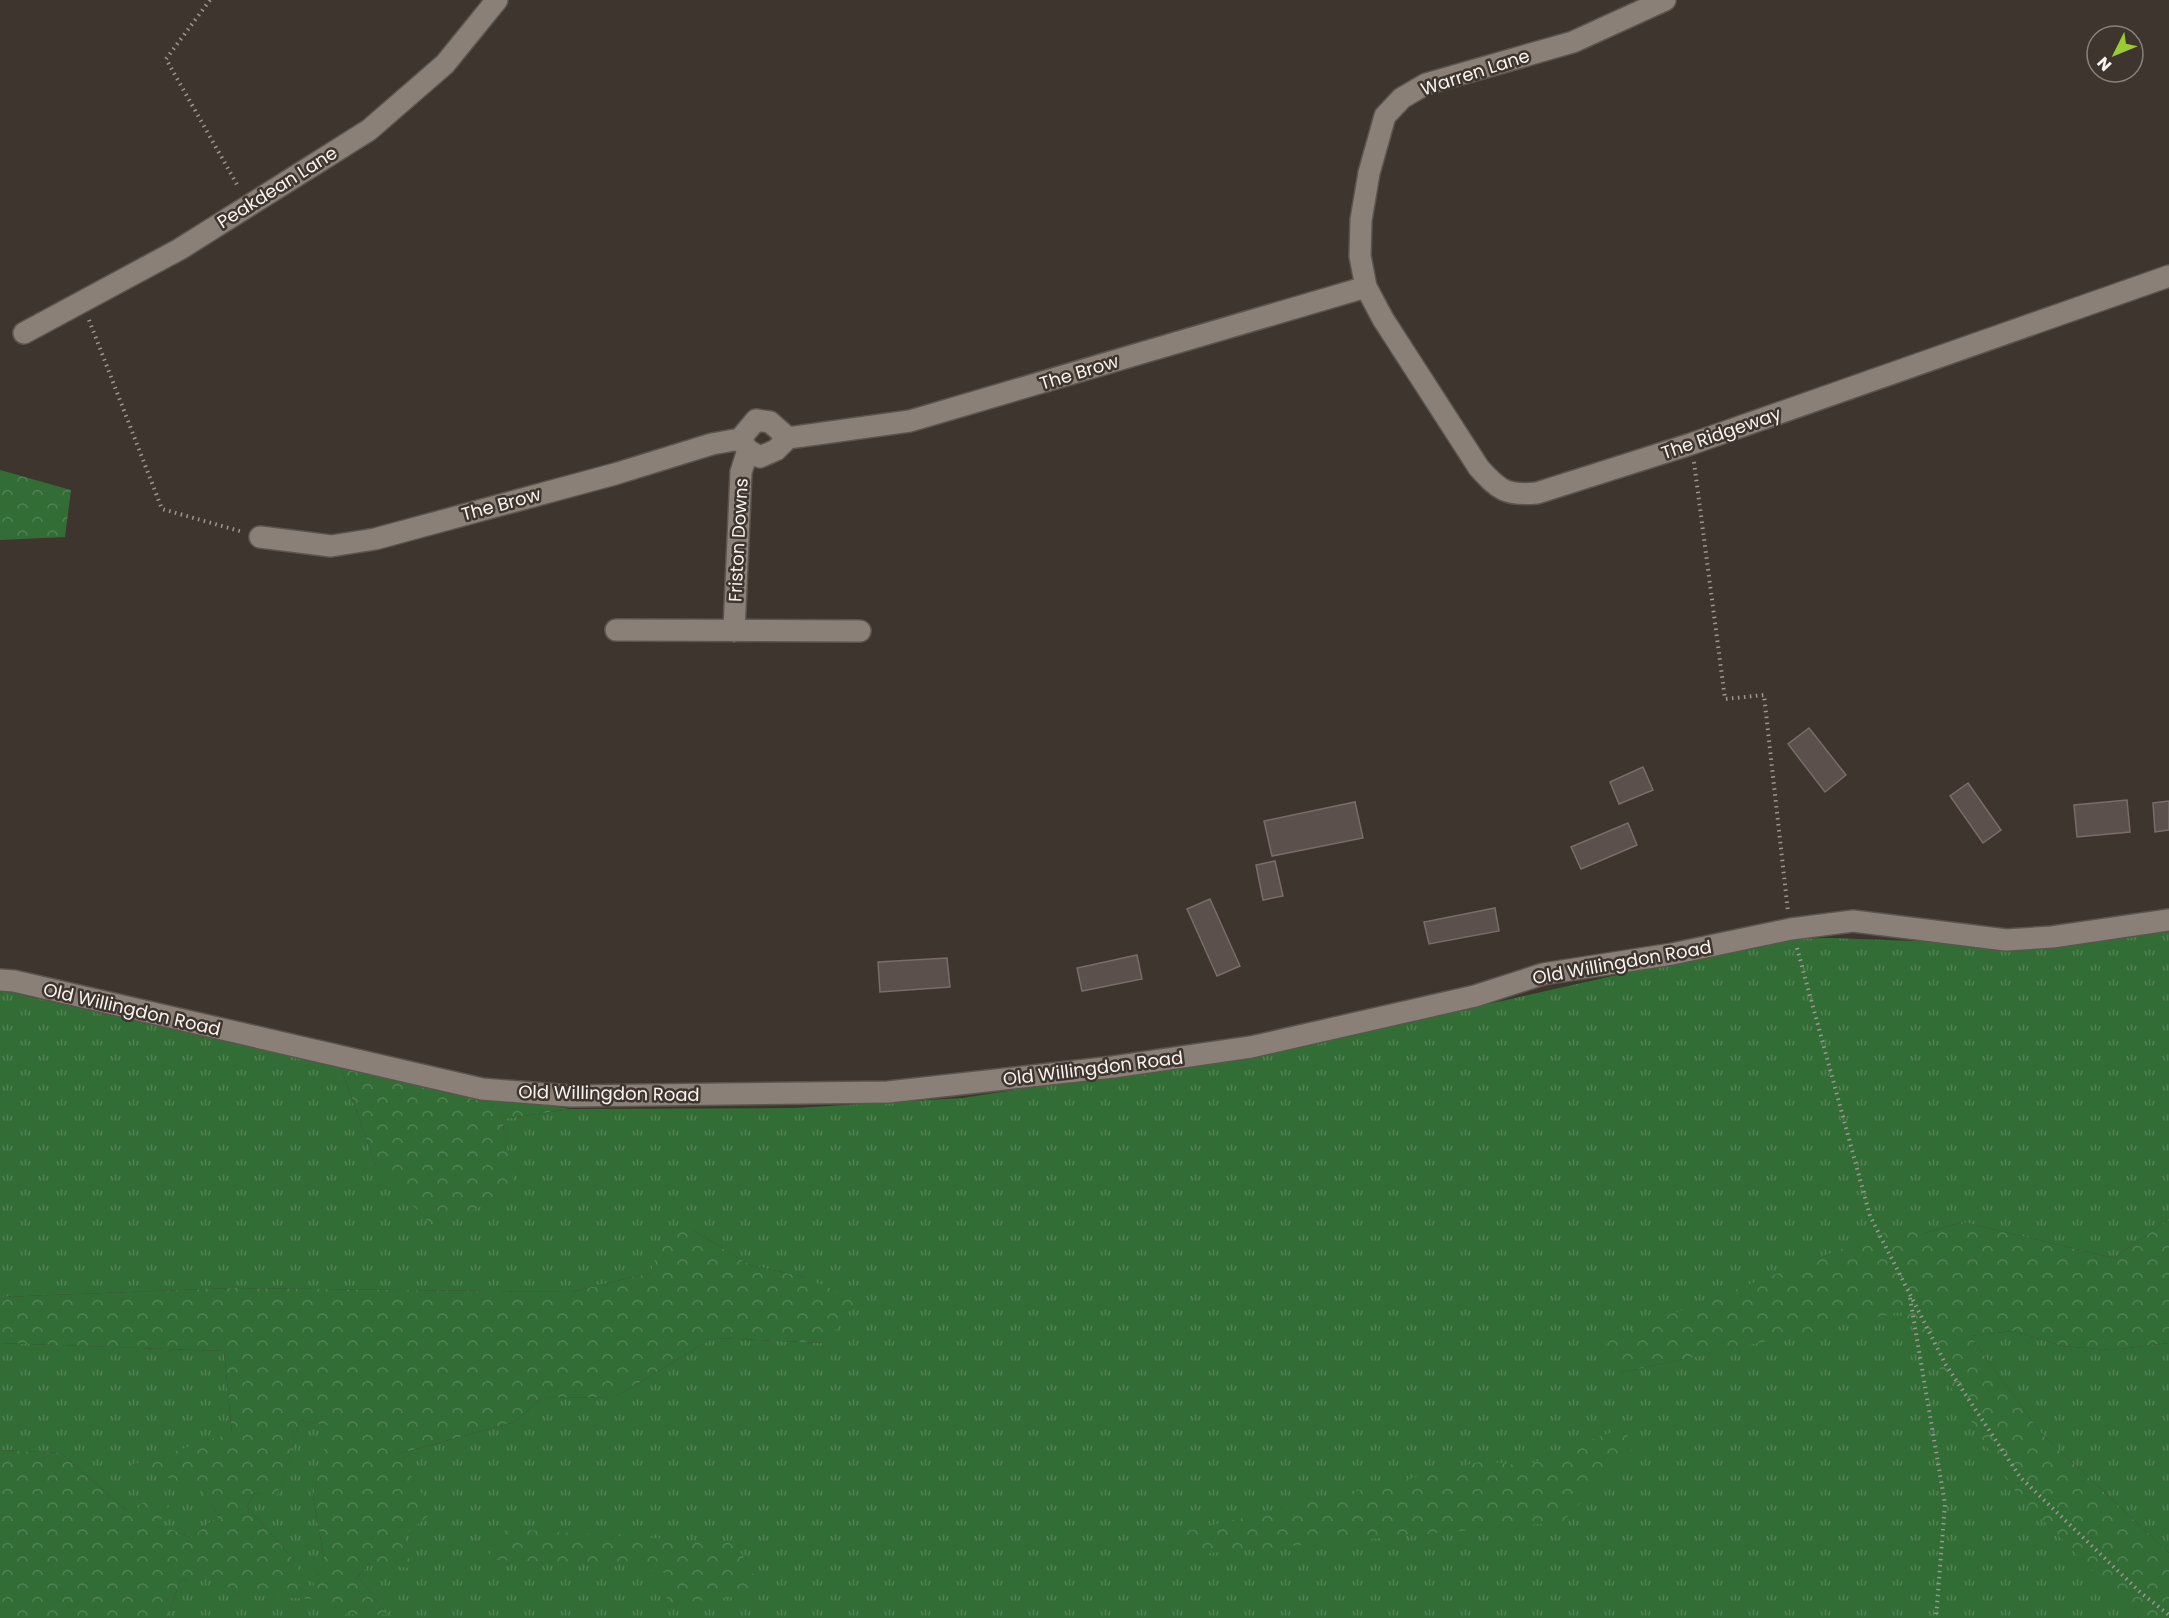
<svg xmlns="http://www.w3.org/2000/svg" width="2169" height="1618" font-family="Poppins,sans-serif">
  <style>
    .grass { fill: url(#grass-tufts) }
    .forest { fill: url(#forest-crowns) }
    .building { fill: #5c504c; stroke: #796c69; stroke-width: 1.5 }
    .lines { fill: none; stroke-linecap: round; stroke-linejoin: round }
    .minor-casing { stroke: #5c554f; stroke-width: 24 }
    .path { stroke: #9e9691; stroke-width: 4; stroke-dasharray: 1.5 4.5; stroke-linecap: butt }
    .minor { stroke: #8a8078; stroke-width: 21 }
    .labels { text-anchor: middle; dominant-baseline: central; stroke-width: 5; stroke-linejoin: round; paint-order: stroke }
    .street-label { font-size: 18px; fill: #f9f3ef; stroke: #3f352f }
  </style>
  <defs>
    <pattern id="grass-tufts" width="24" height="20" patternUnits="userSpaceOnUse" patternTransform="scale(1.5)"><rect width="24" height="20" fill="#336d36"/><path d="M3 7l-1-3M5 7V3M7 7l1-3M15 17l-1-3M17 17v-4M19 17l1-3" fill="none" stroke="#518253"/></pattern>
    <pattern id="forest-crowns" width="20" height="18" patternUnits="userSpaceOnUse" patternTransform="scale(1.5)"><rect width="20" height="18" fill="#336d36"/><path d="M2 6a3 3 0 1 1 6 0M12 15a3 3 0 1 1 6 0" fill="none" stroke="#518253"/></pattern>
  </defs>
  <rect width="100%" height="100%" fill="#3f352f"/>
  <path class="grass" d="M2169 930V1219L2114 1258 1962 1222 1922 1234 1620 1373 1901 1311 1930 1353 2139 1618H168L180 1580 215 1576 239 1595 294 1560 247 1507 255 1493 276 1498 300 1420 331 1426 313 1496 324 1558 386 1614 358 1576 370 1563 404 1535 398 1454 515 1422 541 1398 615 1397 713 1338 826 1343 804 1277 750 1265 693 1230 650 1273 571 1292 233 1288 0 1297V990L341 1068 376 1166 514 1191 502 1119 571 1109 795 1108 962 1098 1299 1047 1776 939 1832 938 1993 944Z
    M2014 1331 2062 1346 2111 1350 2169 1343V1553L2041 1433 1970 1336Z
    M0 1343 224 1351 232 1434 132 1465 201 1488 218 1516 192 1537 157 1525 126 1510 61 1453 0 1450Z"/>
  <path class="forest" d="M0 470 71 490 65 537 0 540Z
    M341 1068 427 1087 571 1109 502 1119 515 1191 434 1228 376 1166Z
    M2169 1219V1343L2111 1350 2062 1346 2014 1331 1970 1336 2041 1433 2169 1553V1618H2139L2011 1487 1930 1353 1901 1312 1620 1373 1603 1340 1904 1225 1922 1234 1962 1222 2114 1258Z
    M667 1227 693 1230 750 1265 804 1277 857 1300 826 1343 713 1338 615 1397 541 1398 515 1422 398 1454 433 1512 404 1535 411 1568 370 1563 358 1576 387 1615 334 1614 310 1578 324 1558 313 1496 330 1426 300 1420 276 1499 255 1493 247 1507 294 1560 313 1599 239 1595 215 1577 180 1580 168 1618H0V1450L61 1453 126 1510 162 1495 169 1506 158 1525 192 1537 218 1516 201 1489 131 1465 232 1433 224 1351 0 1343V1297L233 1288 571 1292 650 1273Z
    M1622 1428 1635 1446 1562 1522 1198 1554 1179 1533 1484 1461 1525 1466Z
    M506 1529 735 1543 765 1594 667 1604 666 1573 613 1563 486 1560Z"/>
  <path class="building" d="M1809 728 1846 775 1825 792 1788 744Z
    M1643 767 1653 790 1619 804 1610 782Z
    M1968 783 2001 830 1983 843 1950 796Z
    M2127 800 2130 832 2077 837 2074 805Z
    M2169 801V830L2155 832 2153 803Z
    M1355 802 1363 838 1272 856 1264 821Z
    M1628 823 1637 845 1581 869 1571 847Z
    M1275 861 1283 896 1263 900 1256 865Z
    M1210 899 1240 966 1217 976 1187 909Z
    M1495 908 1499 931 1429 944 1424 922Z
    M1137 955 1142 979 1082 991 1077 968Z
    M947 958 950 987 880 992 878 962Z"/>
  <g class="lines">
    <defs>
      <path id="minor" d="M1665 0 1573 42 1426 84 1402 98 1385 116 1369 173 1361 220 1360 256 1366 287 1383 319 1479 468C1499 490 1506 496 1537 493L1691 444 2169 276
        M24 333 180 249 369 130 445 64 497 0
        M740 439 756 420 770 422 788 438
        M260 537 331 546 375 539 615 474 712 444 740 439 748 450 760 457 776 450 788 438 910 421 1366 287
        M616 630 860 631
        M734 631 741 472 748 450
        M0 980 14 981 482 1089 571 1096 888 1092 1113 1067 1251 1047 1475 996 1543 974 1672 954 1791 929 1853 921 2006 940 2052 937 2169 920"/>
    </defs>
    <use href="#minor" class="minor-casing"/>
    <path class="path" d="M210 0 166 59 239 188
      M89 320 162 509 243 532
      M1694 462 1725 699 1764 695 1788 912
      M1797 948 1870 1216 1946 1365 2020 1477 2141 1593 2169 1615
      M1910 1298 1945 1504 1936 1618"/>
    <use href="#minor" class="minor"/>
  </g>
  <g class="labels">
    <g class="street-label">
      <text transform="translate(1475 72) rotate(-18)">Warren Lane</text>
      <text transform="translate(277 187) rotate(-32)">Peakdean Lane</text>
      <text transform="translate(1079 372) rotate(-17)">The Brow</text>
      <text transform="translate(1721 433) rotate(-19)">The Ridgeway</text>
      <text transform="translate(501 504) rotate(-15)">The Brow</text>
      <text transform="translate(738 540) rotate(-87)">Friston Downs</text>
      <text transform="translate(1622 962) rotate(-10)">Old Willingdon Road</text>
      <text transform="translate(132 1009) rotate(13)">Old Willingdon Road</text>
      <text transform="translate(1093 1068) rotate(-7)">Old Willingdon Road</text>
      <text transform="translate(609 1093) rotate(1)">Old Willingdon Road</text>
    </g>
  </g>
  <g transform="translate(2115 54) rotate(227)"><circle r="28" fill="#3f352f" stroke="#89817c" stroke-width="1.5"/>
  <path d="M0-4.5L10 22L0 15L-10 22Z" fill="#9bcb33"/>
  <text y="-9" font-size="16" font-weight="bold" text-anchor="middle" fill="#f9f3ef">N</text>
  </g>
</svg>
